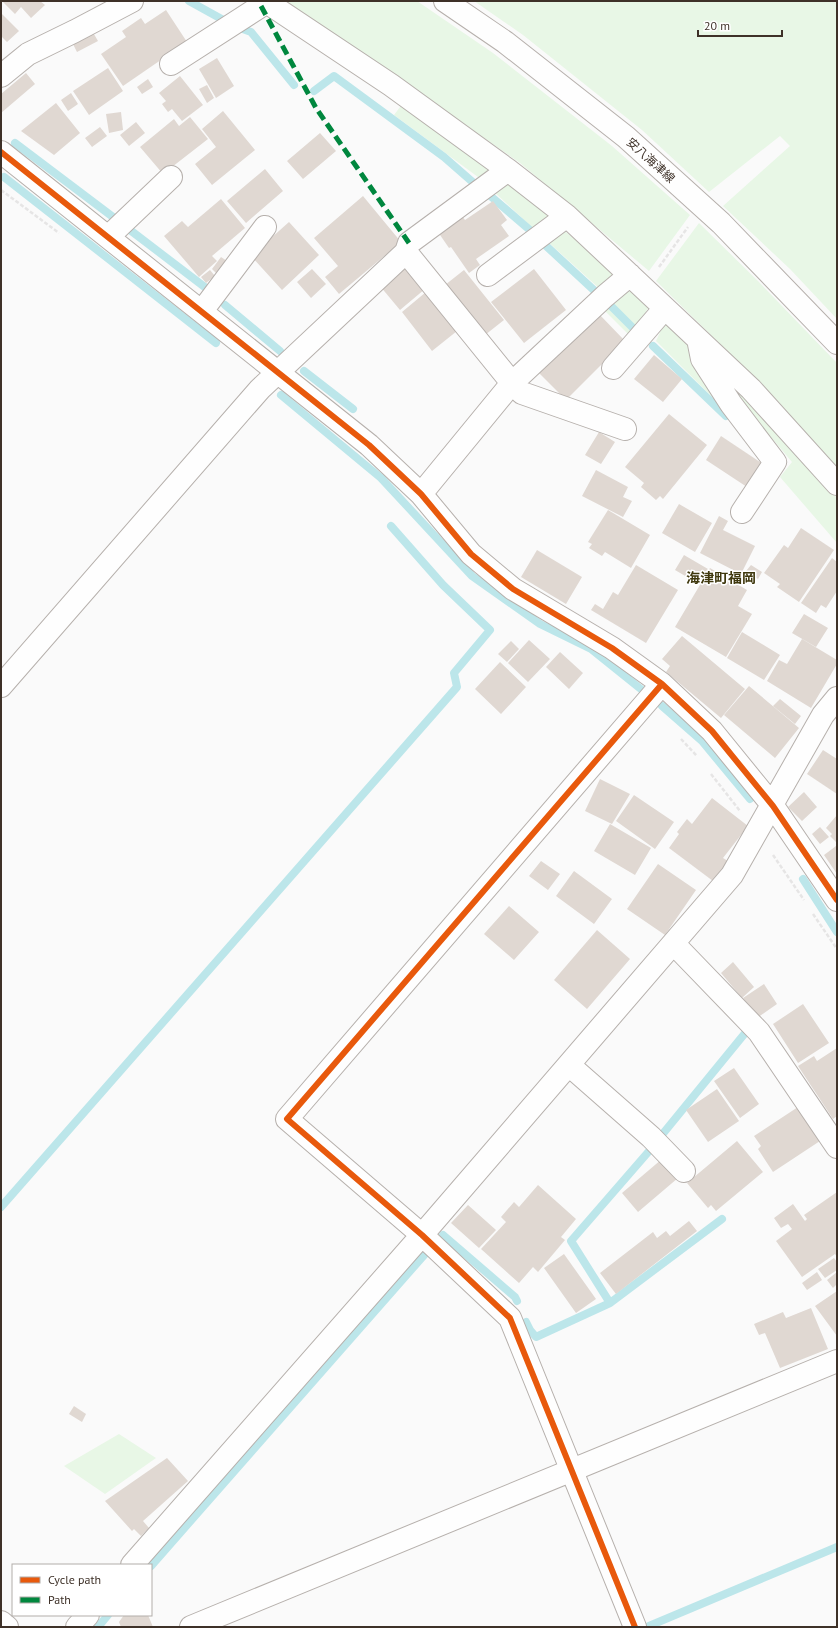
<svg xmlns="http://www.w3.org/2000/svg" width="838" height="1628" font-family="'PT Sans','Noto Sans JP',sans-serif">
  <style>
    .green { fill: #e8f7e6 }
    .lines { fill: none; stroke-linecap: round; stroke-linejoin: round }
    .stream { stroke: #bce6ea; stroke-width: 8 }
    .building { fill: #e0d8d2 }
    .minor-casing { stroke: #b6b0ac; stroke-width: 24 }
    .major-casing { stroke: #b6b0ac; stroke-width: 24 }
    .path { stroke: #e6e5e5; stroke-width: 2.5; stroke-dasharray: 4 2; stroke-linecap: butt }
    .minor { stroke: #fefefe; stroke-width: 22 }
    .major { stroke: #fefefe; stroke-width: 22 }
    .quiet { stroke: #00873e; stroke-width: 5; stroke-dasharray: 10 5; stroke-linecap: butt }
    .cycleway-casing { stroke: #fff; stroke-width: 8 }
    .cycleway { stroke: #e8590c; stroke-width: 6 }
    .labels { text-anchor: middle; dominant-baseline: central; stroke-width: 3; stroke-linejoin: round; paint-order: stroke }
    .street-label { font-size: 12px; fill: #3e3128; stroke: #fff }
    .quarter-label { font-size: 14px; font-weight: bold; fill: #3f380e; stroke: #fff }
  </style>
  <rect width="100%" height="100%" fill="#fafafa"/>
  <path class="green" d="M284 1H417L493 53 612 146 690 215 649 271 520 163 359 51Z
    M474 1H837V319L790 269 723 206 790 146 780 136 709 192 642 130 523 35Z
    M403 103 494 170 482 180 394 115Z
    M504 180 549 215 537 232 490 188Z
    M699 223 758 281 837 363V468L775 398 656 281Z
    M562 229 611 268 614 280 601 290 547 241Z
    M626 291 635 292 649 306 632 338 601 307Z
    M667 323 685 338 694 361 728 413 656 341 662 328Z
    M719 368 800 454 837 498V543L780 477 792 462 715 371Z
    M119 1434 156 1458 105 1494 64 1466Z"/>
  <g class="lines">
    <path class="stream" d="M189 1 227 22
      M240 28 251 32 294 85
      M314 91 334 76 444 157 476 185
      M15 143 113 217
      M4 177 216 343
      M487 193 531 231
      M130 230 206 288
      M544 244 597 293
      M609 304 632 327
      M225 305 280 351
      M653 346 726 416
      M304 371 353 409
      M281 395 381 478 472 576 540 624 591 649 642 690
      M662 706 702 741 750 799
      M803 879 837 932
      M661 1136 746 1032
      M1 1207 457 687 454 673 490 630 443 585 391 526
      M443 1235 515 1297 517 1301
      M610 1303 571 1241 650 1150
      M526 1322 530 1330 536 1337 610 1303 722 1219
      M151 1566 425 1254
      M649 1626 837 1547
      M98 1627 108 1615"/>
  </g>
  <path class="building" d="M2 1H40L45 5 31 18 21 7 15 14Z
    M166 10 187 42 123 86 101 54 126 37 122 31 141 18 145 24Z
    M1 13 19 31 7 42 1 36Z
    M91 29 98 41 77 52 71 40Z
    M217 58 234 86 216 98 199 69Z
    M108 68 123 91 89 115 73 91Z
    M26 73 35 84 1 113V94Z
    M180 76 203 105 182 121 172 109 168 112 162 104 166 101 159 93Z
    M148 79 153 87 142 94 137 87Z
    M207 85 214 98 207 103 199 89Z
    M71 93 78 104 68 111 61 100Z
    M56 103 80 133 54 155 21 131Z
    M223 111 255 150 212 185 195 164 216 147 202 129Z
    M121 112 123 130 109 133 106 114Z
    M190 117 208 139 163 174 140 147 174 119 179 126Z
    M136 122 145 133 129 146 120 135Z
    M100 127 107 136 92 147 85 138Z
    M320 133 336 151 303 179 287 161Z
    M265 169 283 191 246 223 227 201Z
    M363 196 401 242 339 294 325 277 338 266 314 238Z
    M221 199 245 228 212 256 217 261 199 277 164 236 182 221 188 227Z
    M493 201 507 220 501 225 509 236 476 259 480 265 469 273 451 247 449 248 438 232 462 216 465 220Z
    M289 222 319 255 282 290 251 256Z
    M221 257 227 261 217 274 212 269Z
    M406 265 425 289 400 310 380 286Z
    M312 269 326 284 311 298 297 282Z
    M534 269 566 310 524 343 491 302Z
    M210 270 215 276 206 283 201 277Z
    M464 270 504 320 485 335 445 285Z
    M426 292 457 331 432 351 402 312Z
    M599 314 625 341 566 400 539 373Z
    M654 355 682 379 663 402 634 379Z
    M669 414 707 445 663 499 660 496 656 500 641 487 644 483 625 467Z
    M599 432 615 442 601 464 585 455Z
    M721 436 763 464 747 487 706 460Z
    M596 470 628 487 623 497 632 501 623 517 582 496Z
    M679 504 712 523 695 552 662 533Z
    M608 510 650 535 631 568 605 552 602 556 589 548 592 544 588 542Z
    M719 516 728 521 723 530 755 546 741 574 700 553Z
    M801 528 834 550 799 602 777 587 780 584 764 573 784 545 788 548Z
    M537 550 582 577 566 604 521 577Z
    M684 555 708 569 699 584 675 570Z
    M832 558 837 562V591L826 608 821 605 816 613 801 603Z
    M636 565 678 590 646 643 591 610 595 604 603 609 613 592 618 595Z
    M751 565 762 572 758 579 746 571Z
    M710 568 747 590 738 606 752 614 726 657 675 627Z
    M804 614 828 628 816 647 792 633Z
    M742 632 780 655 764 680 727 658Z
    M682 636 745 689 721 718 666 672 670 666 662 659Z
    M802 639 837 660V664L811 708 767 681 779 660 787 664Z
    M529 640 550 659 528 682 508 663Z
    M511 641 519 649 507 662 498 654Z
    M560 652 583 673 569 689 546 667Z
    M500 662 526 687 501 714 475 689Z
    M749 686 799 728 775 758 724 715Z
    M780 699 801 716 795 724 773 706Z
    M823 750 837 759V794L807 774Z
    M600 779 630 794 612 824 585 811Z
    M804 792 817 807 802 821 788 807Z
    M634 795 674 822 655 849 616 821Z
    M712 798 748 826 723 858 728 861 713 881 669 848 679 834 677 832 687 819 692 824Z
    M837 815V843L830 836 832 834 826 828Z
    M610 824 651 848 635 875 594 851Z
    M820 827 829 837 820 844 812 834Z
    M836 846 837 847V874L824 855Z
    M541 861 560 874 548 890 529 876Z
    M658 864 696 890 665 935 627 909Z
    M574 871 612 899 594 924 556 896Z
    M509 906 539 932 514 960 484 934Z
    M597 930 630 959 587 1009 554 980Z
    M733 962 754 987 742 998 721 973Z
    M764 984 777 1004 757 1018 743 998Z
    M803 1004 829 1043 798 1063 773 1024Z
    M837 1048V1116L833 1119 798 1066 814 1056 817 1061Z
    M734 1068 759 1104 740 1118 714 1081Z
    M717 1089 739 1121 708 1142 686 1110Z
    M798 1107 820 1141 773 1172 758 1149 761 1146 754 1136Z
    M737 1141 763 1172 716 1211 711 1205 708 1208 687 1183Z
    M662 1159 678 1178 638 1212 622 1193Z
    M538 1185 576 1219 561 1237 565 1240 538 1272 533 1267 519 1283 481 1249 506 1222 501 1217 514 1202 519 1207Z
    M837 1192V1257L835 1254 802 1277 776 1241 792 1229 788 1224 781 1228 774 1218 793 1204 805 1221 807 1219 804 1215Z
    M468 1205 496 1230 479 1248 451 1223Z
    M689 1221 697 1231 616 1294 600 1273 653 1232 657 1238 666 1231 670 1236Z
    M564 1254 596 1299 576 1313 544 1268Z
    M834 1258 837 1262V1270L825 1278 818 1269Z
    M817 1272 822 1280 807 1290 802 1283Z
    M837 1272V1284L833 1288 827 1280Z
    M837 1291V1336L815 1306Z
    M811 1308 828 1349 780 1368 765 1333 759 1335 754 1324 783 1312 786 1318Z
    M74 1406 86 1414 82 1422 69 1414Z
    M167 1458 188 1481 143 1521 149 1528 141 1536 134 1529 132 1531 105 1501Z
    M124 1615H148L153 1627H121L119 1622Z"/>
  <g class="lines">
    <defs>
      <path id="minor" d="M265 1 391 85 508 170 567 216 751 389 837 484
        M171 64 261 6 264 1
        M1 76 28 54 75 31 132 1
        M1 152 369 445 421 494 471 554 513 589 612 648 662 684 712 731 773 806 837 900
        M108 237 171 177
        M406 252 512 383 522 393 625 429
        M488 275 567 216
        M202 311 265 227
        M699 344 702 359 731 404 775 462 742 512
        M613 368 665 308
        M421 494 512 383 605 296 630 275
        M1 686 260 389 406 252 409 243 508 170
        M674 944 759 1032 837 1147
        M569 1065 651 1137 684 1171
        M132 1565 422 1235 732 875 823 715 837 698
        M1 1622 7 1627
        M77 1627 88 1615
        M191 1627 837 1361
        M635 1627 510 1318 422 1235 287 1119 662 684"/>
      <path id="major" d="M445 1 505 42 626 137 721 223 837 343"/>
    </defs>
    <use href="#minor" class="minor-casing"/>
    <use href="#major" class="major-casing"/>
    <path class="path" d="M1 190 59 233
      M659 267 688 227
      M681 739 697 756
      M711 774 740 811
      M773 855 804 900
      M813 914 837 949"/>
    <use href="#minor" class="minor"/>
    <use href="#major" class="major"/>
    <path class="quiet" d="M261 6 316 108 409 243"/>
    <defs>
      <path id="cycleway" d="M1 152 369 445 421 494 471 554 513 589 612 648 662 684 712 731 773 806 837 900
        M635 1627 510 1318 422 1235 287 1119 662 684"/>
    </defs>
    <use href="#cycleway" class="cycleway-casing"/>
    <use href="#cycleway" class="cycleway"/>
  </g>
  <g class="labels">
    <g class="street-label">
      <text transform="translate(651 160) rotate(42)">安八海津線</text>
    </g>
    <g class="quarter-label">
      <text x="721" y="578">海津町福岡</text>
    </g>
  </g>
  <rect width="838" height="1628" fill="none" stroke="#3e3128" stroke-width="4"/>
  <rect x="12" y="1564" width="140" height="52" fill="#ffffff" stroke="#b2ada9"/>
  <rect x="20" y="1577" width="20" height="6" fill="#e8590c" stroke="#b2ada9"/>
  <text x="48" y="1584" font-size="12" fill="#3e3128">Cycle path</text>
  <rect x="20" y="1597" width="20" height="6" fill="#00873e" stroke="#b2ada9"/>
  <text x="48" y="1604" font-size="12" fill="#3e3128">Path</text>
  <path d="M698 30v6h84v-6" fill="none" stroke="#3e3128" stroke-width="2"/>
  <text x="704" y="30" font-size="12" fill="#3e3128" stroke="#ffffff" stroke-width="3" paint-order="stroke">20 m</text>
</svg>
